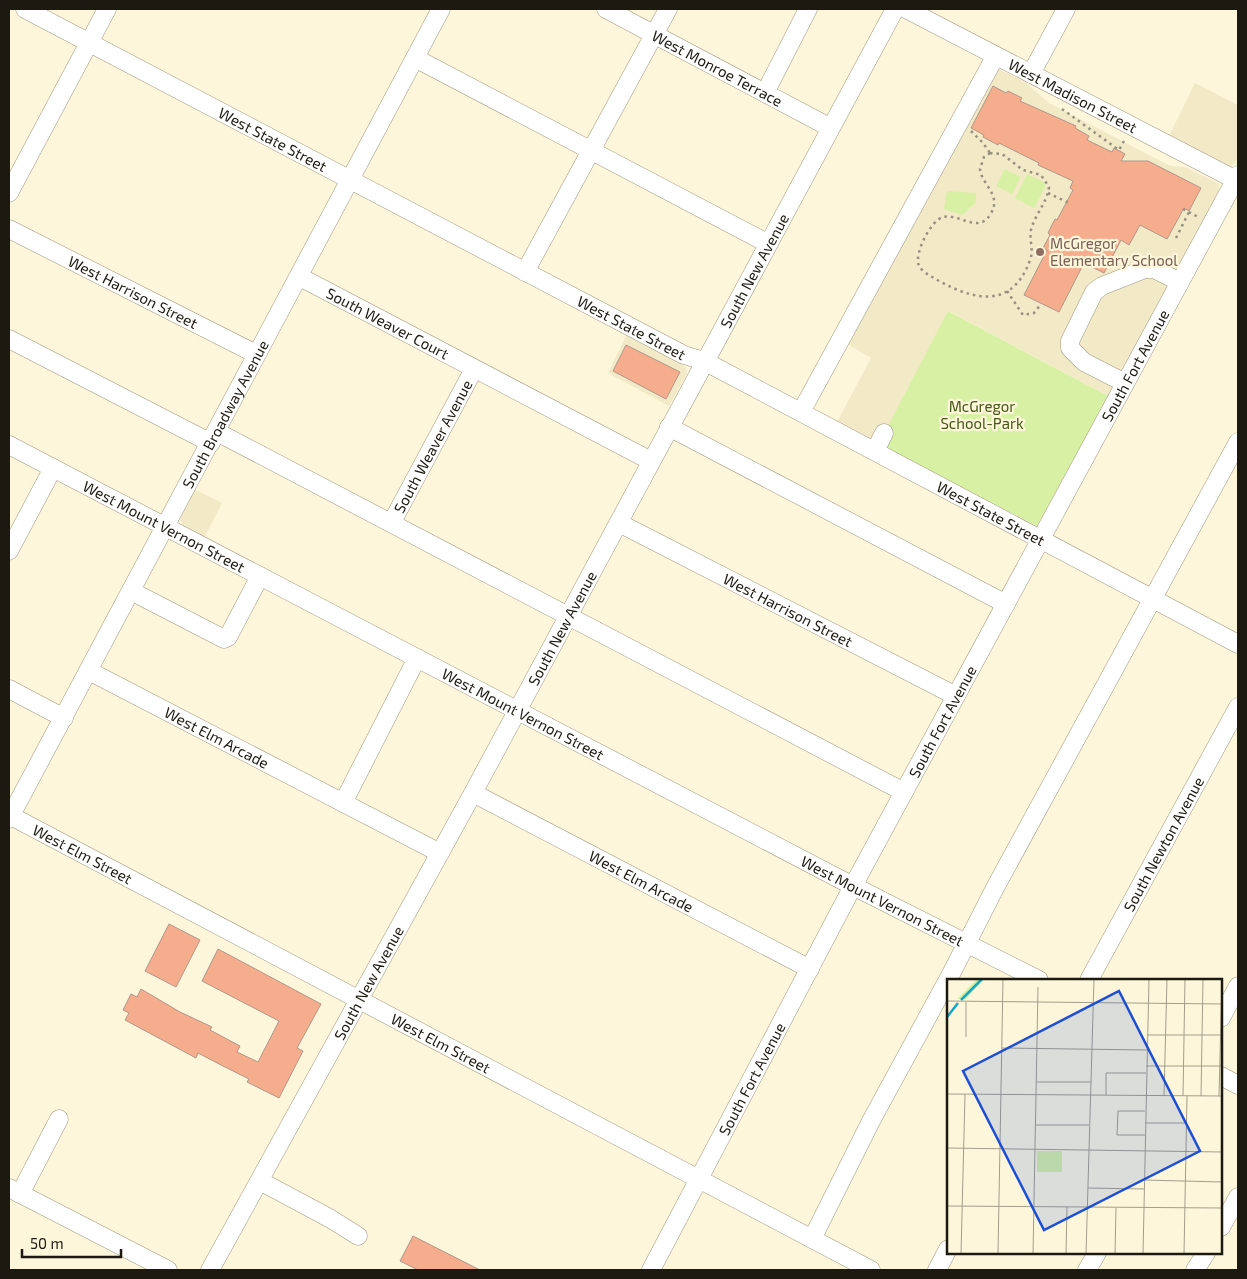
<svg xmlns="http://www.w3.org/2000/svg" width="1247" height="1279" font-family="'Exo 2',sans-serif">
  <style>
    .built { fill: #f2e9c7 }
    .green { fill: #d7f0a3 }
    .building { fill: #f6ad8e; stroke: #b0968a }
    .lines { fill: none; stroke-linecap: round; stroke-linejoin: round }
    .minor-casing { stroke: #9f9980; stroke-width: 19 }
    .path { stroke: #95917e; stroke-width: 2.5; stroke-dasharray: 2.5 4; stroke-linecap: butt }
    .minor { stroke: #fff; stroke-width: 18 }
    .education-dot { fill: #8d6e63; stroke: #fdf6db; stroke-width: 2 }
    .labels { text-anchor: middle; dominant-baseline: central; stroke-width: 4.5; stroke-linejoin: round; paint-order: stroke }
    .street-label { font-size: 15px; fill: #1c1a10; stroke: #fdf6db }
    .education-label { font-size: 15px; fill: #785e54; stroke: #fdf6db; text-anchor: start }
    .park-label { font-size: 15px; fill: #465717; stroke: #fdf6db }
    .inset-river { fill: none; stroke: #13a7c9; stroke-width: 2.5 }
    .inset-road { fill: none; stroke: #a39e8a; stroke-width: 1 }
    .view { fill: #1d4ed8; fill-opacity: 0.15; stroke: #1d4ed8; stroke-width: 2.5 }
    .inset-edge { fill: none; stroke: #1c1a10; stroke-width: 2.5 }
  </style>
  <rect width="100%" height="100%" fill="#fdf6db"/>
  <path class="built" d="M994 67 1025 82 1049 103 1170 166 1185 167 1219 184V193L1108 396 949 311 878 445 836 424 871 358 844 342Z
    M1195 83 1238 105V159L1229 169 1168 138Z
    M627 334 686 367 687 373 669 406 608 373Z
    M194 489 222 503 204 538 184 527 180 519Z"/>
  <path class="green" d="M1005 169 1021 177 1012 194 996 186Z
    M1027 174 1044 182 1045 187 1034 208 1015 198Z
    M947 191 976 193V202L962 215 944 209Z
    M948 311 1108 396 1037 526 878 445Z"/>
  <path class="building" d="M993 86 1006 93 1008 91 1022 98 1020 101 1076 126 1075 128 1089 136 1087 140 1112 152 1114 148 1125 154 1121 161H1148L1201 188 1189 211 1184 208 1167 239 1140 225 1129 245 1121 240 1104 273 1084 263 1059 312 1024 295 1047 250 1043 248 1050 235 1048 233 1055 219 1057 220 1073 190 1070 188 1073 181 1038 165 1039 163 999 143 998 145 983 137 984 135 971 128Z
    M626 345 680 372 666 399 613 371Z
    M169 924 200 940 176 987 145 971Z
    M218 949 321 1004 297 1048 303 1051 279 1098 247 1082 249 1079 223 1066 198 1053 196 1058 125 1020 129 1013 123 1010 131 994 137 997 141 989 180 1012 212 1027 210 1030 240 1046 237 1052 258 1062 279 1021 202 981Z
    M413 1236 480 1270H418L400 1261Z"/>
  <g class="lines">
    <defs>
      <g id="minor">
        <path id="s1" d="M25 9 684 355 704 361 1238 644"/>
        <path id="s2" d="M606 9 829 127"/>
        <path id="s3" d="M906 9 1238 181"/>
        <path d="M415 58 767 243"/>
        <path d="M1031 74 1066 9"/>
        <path d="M765 93 808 9"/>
        <path d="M9 193 107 9"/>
        <path id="s4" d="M9 229 256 354"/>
        <path d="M525 272 668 9"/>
        <path id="s5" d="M300 277 651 461"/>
        <path d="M9 339 211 443"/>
        <path d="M1125 383 1084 362 1070 348V341L1094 292 1102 286 1145 269H1154L1180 282"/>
        <path d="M801 412 995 57"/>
        <path d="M669 427 1006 604"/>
        <path d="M217 432 904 792"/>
        <path id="s6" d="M9 445 853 886 1039 980"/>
        <path d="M875 451 884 433"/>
        <path id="s7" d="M392 522 474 369"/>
        <path id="s8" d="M619 523 956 696"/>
        <path d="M9 551 53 468"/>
        <path d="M131 591 224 639 228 637 260 576"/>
        <path id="s9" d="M89 671 440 853"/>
        <path d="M9 689 64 718"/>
        <path id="s10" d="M473 793 810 969"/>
        <path d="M343 803 417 658"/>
        <path id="s11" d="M11 816 871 1270"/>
        <path id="s12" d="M9 819 441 9"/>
        <path id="s13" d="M1089 980 1238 707"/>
        <path d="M1221 1018 1238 986"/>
        <path d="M1221 1076 1238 1085"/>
        <path d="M260 1181 331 1219 358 1236"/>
        <path d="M9 1188 168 1270"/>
        <path d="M20 1194 59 1119"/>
        <path d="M1221 1227 1238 1197"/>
        <path d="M812 1239 871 1121 951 974 996 886 1238 442"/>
        <path id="s14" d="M210 1270 473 793 895 9"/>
        <path id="s15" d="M651 1270 853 886 1238 175"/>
        <path d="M937 1270 948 1249"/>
        <path d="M1087 1270 1097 1253"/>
        <path d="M1195 1270 1206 1253"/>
      </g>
    </defs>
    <use href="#minor" class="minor-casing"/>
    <path class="path" d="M1062 109 1119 150 1124 141
      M971 131 983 143 990 153
      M990 153 1002 154 1023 170 1041 175 1049 187C1047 203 1035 214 1031 230 1029 239 1034 250 1030 260 1010 317 962 296 924 272 920 268 917 264 918 259 918 247 932 220 943 217 959 213 978 234 990 215 1003 195 982 186 980 169L984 157Z
      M1048 193 1069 203
      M1183 209 1200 218
      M1176 238 1189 212
      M1007 291 1023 315 1034 313 1041 304"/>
    <use href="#minor" class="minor"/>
  </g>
  <circle class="education-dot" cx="1040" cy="252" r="5"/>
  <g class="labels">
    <g class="street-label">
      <text stroke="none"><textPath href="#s2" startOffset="126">West Monroe Terrace</textPath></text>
      <text stroke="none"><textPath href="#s3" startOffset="188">West Madison Street</textPath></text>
      <text stroke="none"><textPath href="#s1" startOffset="280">West State Street</textPath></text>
      <text stroke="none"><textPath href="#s14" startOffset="1138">South New Avenue</textPath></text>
      <text stroke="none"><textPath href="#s4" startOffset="139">West Harrison Street</textPath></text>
      <text stroke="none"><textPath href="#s5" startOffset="99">South Weaver Court</textPath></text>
      <text stroke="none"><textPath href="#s1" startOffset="685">West State Street</textPath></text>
      <text stroke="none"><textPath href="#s15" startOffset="1026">South Fort Avenue</textPath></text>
      <text stroke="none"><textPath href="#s12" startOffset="459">South Broadway Avenue</textPath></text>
      <text stroke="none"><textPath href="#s7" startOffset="86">South Weaver Avenue</textPath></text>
      <text stroke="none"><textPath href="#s1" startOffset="1090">West State Street</textPath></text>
      <text stroke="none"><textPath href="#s6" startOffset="175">West Mount Vernon Street</textPath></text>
      <text stroke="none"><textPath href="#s8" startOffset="190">West Harrison Street</textPath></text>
      <text stroke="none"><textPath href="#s14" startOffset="732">South New Avenue</textPath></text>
      <text stroke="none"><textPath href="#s6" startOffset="580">West Mount Vernon Street</textPath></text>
      <text stroke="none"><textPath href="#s15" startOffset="621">South Fort Avenue</textPath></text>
      <text stroke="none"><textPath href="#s9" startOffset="144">West Elm Arcade</textPath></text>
      <text stroke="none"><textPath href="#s13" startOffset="155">South Newton Avenue</textPath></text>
      <text stroke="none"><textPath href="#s11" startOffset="81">West Elm Street</textPath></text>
      <text stroke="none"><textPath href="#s10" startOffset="190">West Elm Arcade</textPath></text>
      <text stroke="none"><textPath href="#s6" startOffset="985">West Mount Vernon Street</textPath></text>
      <text stroke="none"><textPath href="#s14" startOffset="328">South New Avenue</textPath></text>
      <text stroke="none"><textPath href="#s11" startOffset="486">West Elm Street</textPath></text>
      <text stroke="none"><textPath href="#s15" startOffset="216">South Fort Avenue</textPath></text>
    </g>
    <g class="education-label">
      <text x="1050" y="243">McGregor<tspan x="1050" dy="17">Elementary School</tspan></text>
    </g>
    <g class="park-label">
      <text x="982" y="406">McGregor<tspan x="982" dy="17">School-Park</tspan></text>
    </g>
  </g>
  <g transform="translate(947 979)">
    <rect width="275" height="275" fill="#fdf6db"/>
    <path d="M37 0 19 20H10L29 1ZM90 172H115V193H90Z" fill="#d7f0a3"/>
    <path class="inset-river" d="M14 21 35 0M0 38 11 24"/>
    <path class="inset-road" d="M0 22 275 25M200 56H274M19 58V23M55 69 200 71M199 87H275M90 103H144M0 115 275 117M159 116V94H199M217 117 220 0M236 117 238 0M254 117 256 0M272 117 275 0M198 144H240M89 146H142M198 156H170L171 132H198M0 169 275 173M197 201 275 203M141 209 197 210M0 227 275 229M14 275 18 115M51 275 56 0M86 275 91 8M119 275 120 228M139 275 147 0M168 275 169 229M196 275 202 0M237 275 240 117"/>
    <path class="view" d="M172 12 253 172 97 251 16 92Z"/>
    <rect width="275" height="275" class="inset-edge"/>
  </g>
  <rect width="1247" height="1279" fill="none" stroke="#1c1a10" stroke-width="20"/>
  <path d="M22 1249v8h99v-8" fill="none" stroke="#1c1a10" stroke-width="2.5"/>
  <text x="30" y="1249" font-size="15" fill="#1c1a10" stroke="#fdf6db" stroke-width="4" paint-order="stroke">50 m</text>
</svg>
